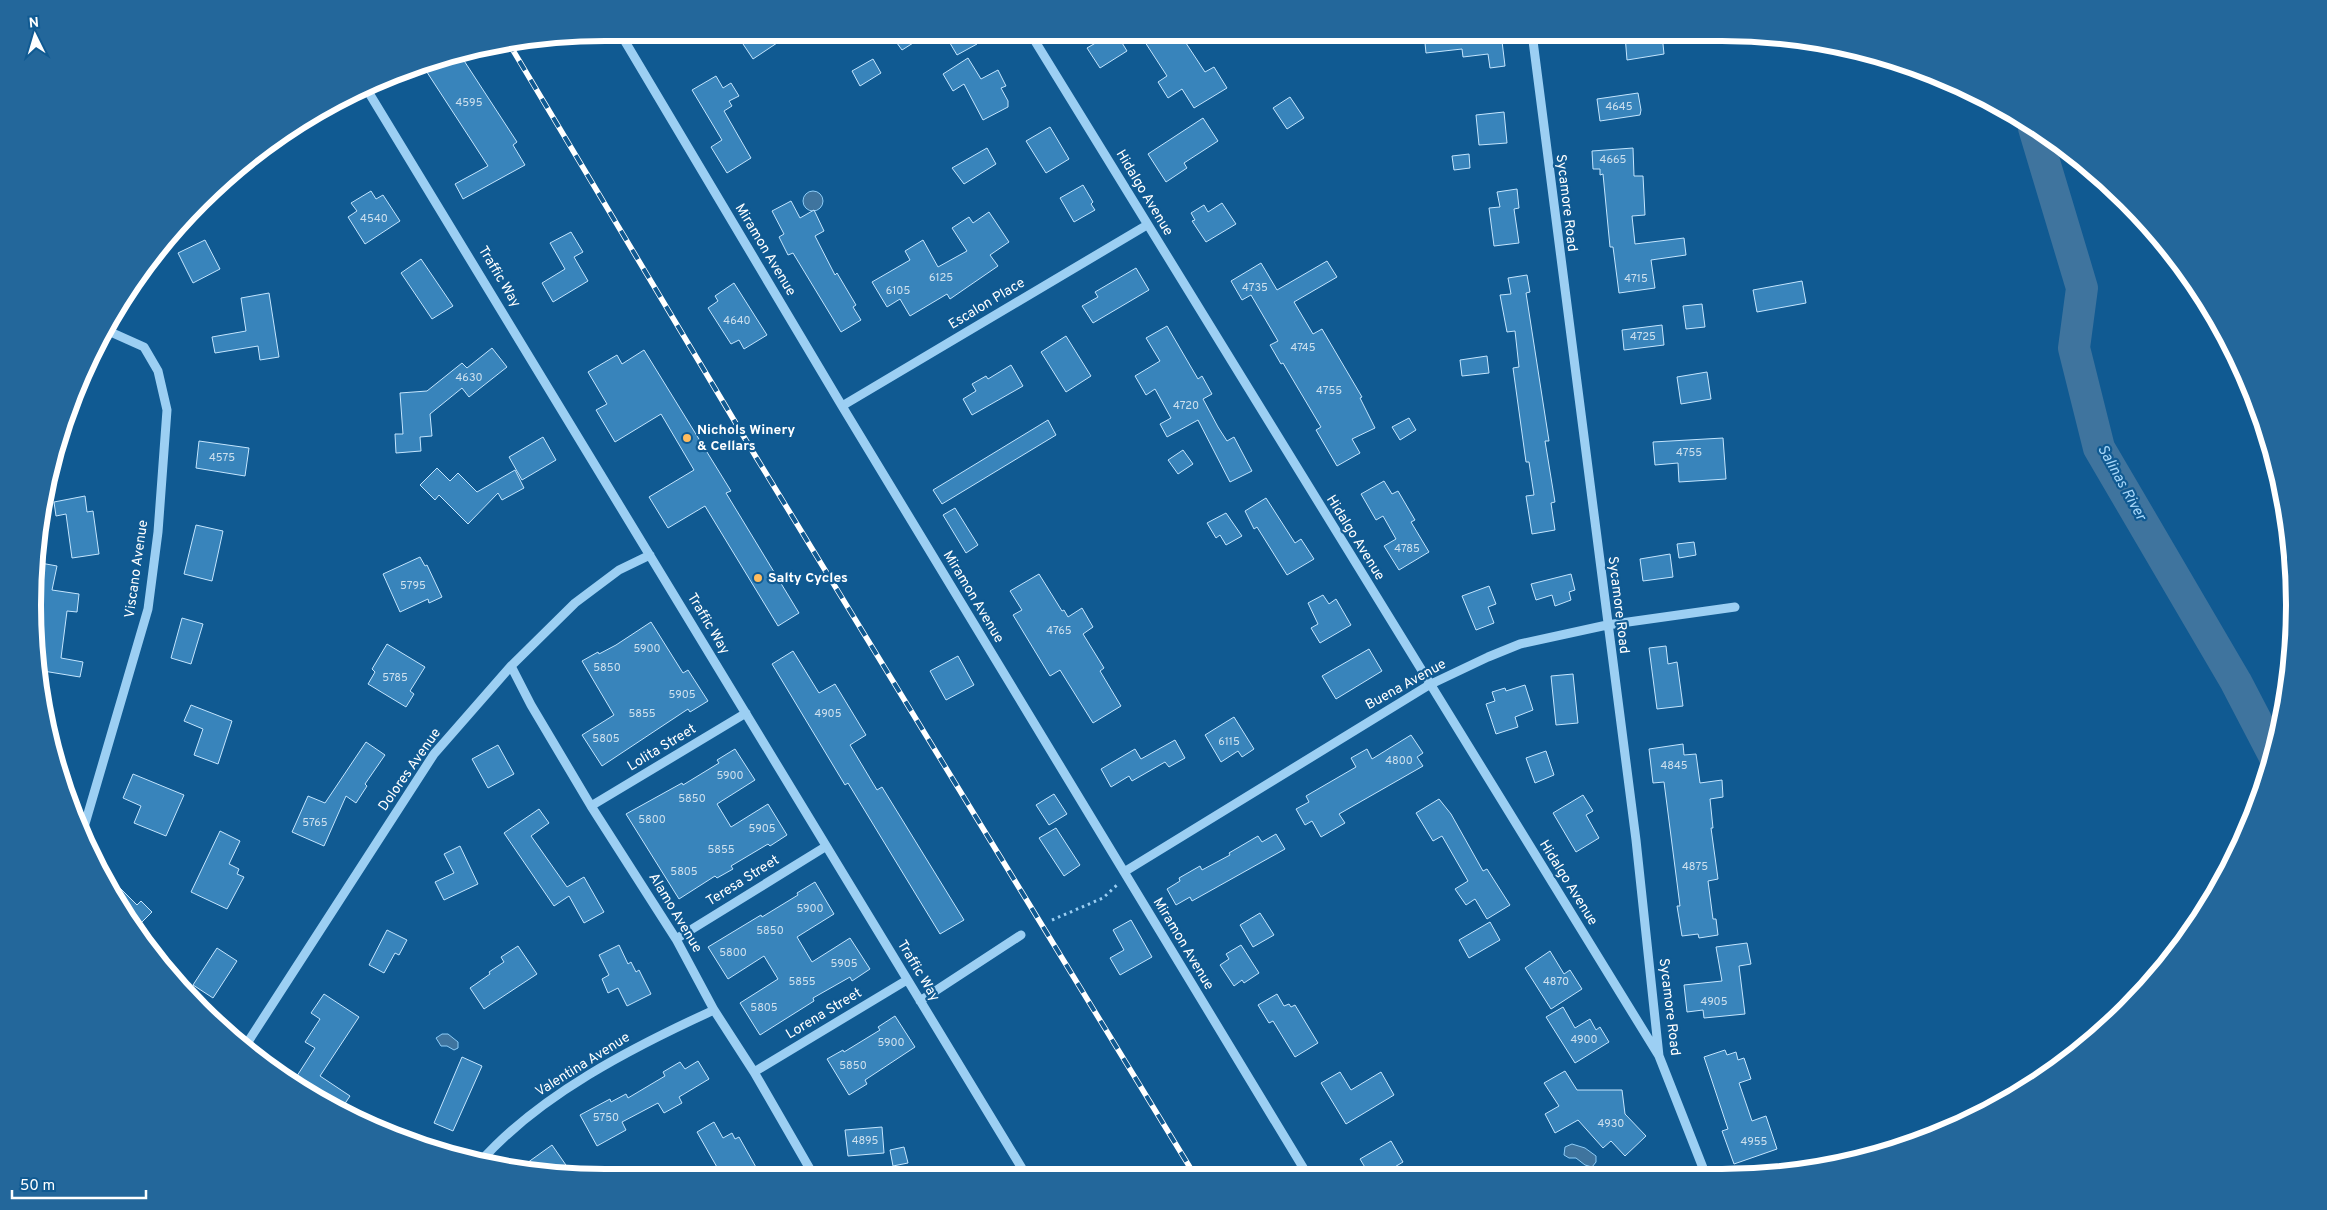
<svg xmlns="http://www.w3.org/2000/svg" width="2327" height="1210" font-family="Overpass,sans-serif">
  <style>
    .water { fill: #3f749e; stroke: #8dccf7 }
    .lines { fill: none; stroke-linecap: round; stroke-linejoin: round }
    .river { stroke: #3f749e; stroke-width: 32 }
    .building { fill: #3884bb; stroke: #c3e5fe }
    .path { stroke: #9ccff3; stroke-width: 3; stroke-dasharray: 2.5 4; stroke-linecap: butt }
    .minor { stroke: #9ccff3; stroke-width: 9 }
    .rail-casing { stroke: #fff; stroke-width: 5.5 }
    .rail { stroke: #105a92; stroke-width: 4; stroke-dasharray: 11; stroke-linecap: butt }
    .poi-dot { fill: #ffbc5e; stroke: #105a92; stroke-width: 2 }
    .labels { text-anchor: middle; dominant-baseline: central; stroke-width: 4.5; stroke-linejoin: round; paint-order: stroke }
    .number-label { font-size: 11px; fill: #cde0ee }
    .street-label { font-size: 14px; fill: #fff; stroke: #105a92 }
    .poi-label { font-size: 14px; font-weight: bold; fill: #fff; stroke: #105a92; text-anchor: start }
    .water-label { font-size: 15px; font-style: italic; fill: #a8d8fa; stroke: #105a92 }
    .rim { fill: none; stroke: #fff; stroke-width: 6 }
  </style>
  <rect width="100%" height="100%" fill="#105a92"/>
  <path class="water" d="M803 201a10 10 0 1 1 20 0a10 10 0 1 1-20 0Z
    M442 1034H448L458 1042V1048L454 1050 447 1046H441L436 1038Z
    M1572 1144 1585 1148 1596 1156V1162L1592 1167 1585 1165 1576 1158H1569L1564 1155 1565 1147Z"/>
  <g class="lines">
    <path class="river" d="M2034 128 2082 288 2074 348 2099 448 2236 682 2274 755"/>
  </g>
  <path class="building" d="M753 33H792L753 59 741 41Z
    M903 33H929L902 50 894 39Z
    M944 33H970L977 44 957 55Z
    M1094 33H1116L1127 51 1100 68 1087 48 1099 41Z
    M1153 33H1166L1170 39 1180 34 1205 72 1214 67 1227 88 1194 108 1182 89 1168 98 1158 82 1167 76 1143 39Z
    M1424 33H1501L1505 66 1490 68 1488 54 1463 57 1462 49 1426 53Z
    M1636 34H1662L1664 54 1627 60 1625 35Z
    M459 53 517 142 513 145 525 165 463 199 455 184 488 166 421 63Z
    M968 58 981 79 998 70 1006 86 1001 88 1008 101V107L983 120 964 84 953 91 943 74Z
    M873 59 881 73 860 86 852 71Z
    M716 76 723 88 731 83 739 96 729 101 732 106 724 111 751 158 727 173 711 147 722 140 692 90Z
    M1638 93 1641 110 1640 115 1600 121 1597 99Z
    M1290 97 1304 118 1287 129 1273 108Z
    M1504 112 1507 143 1479 145 1476 115Z
    M1203 118 1218 141 1184 163 1187 168 1166 182 1148 154Z
    M1050 127 1069 159 1046 173 1026 141Z
    M987 148 996 164 964 184 952 168Z
    M1633 148 1634 176H1643L1645 215 1632 216 1635 244 1684 238 1686 255 1651 260 1655 288 1619 293 1613 247H1610L1603 174 1600 175V169H1593L1592 151Z
    M1469 154 1470 168 1454 170 1452 156Z
    M1083 185 1093 202 1091 204 1095 210 1074 222 1060 198Z
    M1517 189 1519 208 1514 209 1519 243 1494 246 1489 208 1500 207 1497 192Z
    M371 191 376 199 383 195 400 221 365 244 348 217 357 211 351 203Z
    M791 201 800 218 814 210 824 231 815 236 835 275 837 273 856 305 853 307 861 320 841 332 793 253 788 255 779 237 784 234 772 211Z
    M1222 203 1236 224 1206 242 1192 221 1195 220 1191 213 1204 205 1208 212Z
    M989 212 1009 242 990 255 998 266 950 299 947 294 910 316 900 299 887 307 872 282 910 260 905 251 923 240 938 267 967 251 952 228 969 217 973 223Z
    M571 232 583 252 574 257 588 281 553 302 542 283 565 269 550 243Z
    M205 240 220 269 193 283 178 253Z
    M421 259 453 306 432 319 401 273Z
    M1327 261 1337 277 1294 302 1313 334 1322 329 1362 397 1360 398 1375 428 1352 439 1360 453 1337 466 1316 430 1321 427 1283 363 1281 364 1270 345 1278 341 1251 295 1242 300 1231 281 1261 263 1277 290Z
    M1136 268 1149 290 1093 323 1082 306 1098 297 1095 292Z
    M1527 275 1530 292 1526 293 1549 441H1545L1555 502 1551 503 1555 530 1532 534 1526 496 1534 495 1529 462H1526L1513 368 1519 367 1515 331 1507 332 1500 295 1511 294 1508 278Z
    M1802 281 1806 303 1757 312 1753 290Z
    M734 283 767 335 744 349 739 340 731 344 708 308 718 301 715 296Z
    M269 293 279 357 260 360 258 346 215 353 212 337 246 331 241 298Z
    M1702 304 1705 327 1686 329 1683 306Z
    M1662 325 1664 345 1624 350 1622 330Z
    M1167 326 1198 379 1202 376 1212 394 1203 399 1218 427 1227 441 1234 437 1252 471 1230 482 1198 420 1167 437 1160 424 1171 418 1155 389 1146 395 1135 376 1160 361 1146 338Z
    M1066 336 1091 376 1066 392 1041 352Z
    M492 348 507 367 469 397 462 388 430 414 432 436 420 437 421 451 396 453 395 434H403L400 393 427 391 462 363 467 368Z
    M644 350 731 491 726 493 799 613 778 626 705 506 668 528 649 497 694 470 661 414 615 442 596 410 607 404 588 372 617 355 622 364Z
    M1487 356 1489 373 1462 376 1460 360Z
    M1011 365 1023 386 972 415 963 399 976 391 972 384 986 376 988 379Z
    M1707 372 1711 399 1681 404 1677 377Z
    M1409 418 1416 430 1400 440 1392 427Z
    M1048 420 1056 435 942 504 933 490Z
    M543 437 556 460 522 480 509 457Z
    M1723 438 1726 479 1679 482 1678 463 1655 465 1653 442Z
    M199 441 249 448 245 476 196 468Z
    M1183 450 1193 464 1178 474 1168 460Z
    M437 468 450 481 458 473 477 492 515 470 524 488 502 500 498 493 468 524 439 495 435 500 420 485Z
    M1384 481 1392 494 1398 491 1415 520 1411 522 1429 552 1399 570 1384 546 1396 539 1383 516 1376 520 1361 494Z
    M85 496 87 512 93 511 99 554 72 558 66 514 56 516 54 502Z
    M1266 498 1295 543 1301 539 1314 559 1287 575 1257 527 1254 529 1245 511Z
    M955 508 978 545 966 553 943 515Z
    M1226 513 1242 536 1226 545 1220 535 1216 538 1207 523Z
    M196 525 223 531 212 581 184 574Z
    M1694 542 1696 555 1679 558 1677 544Z
    M1670 554 1673 577 1643 581 1640 559Z
    M420 557 425 566 427 565 442 597 429 603 428 599 400 612 383 574Z
    M35 562 57 566 52 590 79 594 77 612 67 611 61 658 83 662 80 677 37 670 35 614 40 577 34 576Z
    M1039 574 1062 611 1064 610 1068 617 1082 608 1093 627 1083 634 1104 668 1100 671 1121 706 1093 723 1060 670 1050 676 1013 615 1022 610 1010 591Z
    M1571 574 1575 590 1569 592 1571 600 1555 606 1552 595 1536 600 1531 584Z
    M1489 586 1496 604 1488 607 1494 623 1476 630 1462 596Z
    M1323 595 1329 604 1336 599 1351 625 1320 643 1311 628 1318 624 1308 603Z
    M182 618 203 624 191 664 171 658Z
    M651 622 683 673 688 670 708 701 690 712 688 709 602 766 582 735 614 715 582 661 598 652 599 654 616 645Z
    M387 644 425 667 410 691 414 694 406 707 368 684 375 672 372 669Z
    M1666 646 1668 664 1677 662 1683 706 1657 709 1649 648Z
    M1369 649 1382 671 1336 699 1322 676Z
    M793 651 819 693 835 684 866 735 850 745 877 790 882 787 964 920 940 934 848 783 845 785 772 664Z
    M958 656 974 685 946 700 930 671Z
    M1573 674 1578 723 1556 725 1551 676Z
    M1525 685 1533 710 1515 717 1518 727 1496 734 1486 704 1495 701 1492 692 1505 688 1506 691Z
    M191 705 232 721 218 764 194 755 203 729 184 721Z
    M1234 717 1254 749 1242 757 1238 751 1221 762 1205 735Z
    M1411 735 1423 753 1417 757 1423 766 1339 814 1345 823 1321 837 1312 821 1305 825 1296 809 1309 802 1306 796 1356 767 1351 758 1367 749 1372 759Z
    M1175 740 1185 758 1169 767 1165 762 1132 781 1129 776 1111 787 1101 769 1135 749 1141 759Z
    M366 742 385 755 365 784 367 786 356 803 346 796 324 846 292 832 308 796 325 803Z
    M1683 744 1684 755 1696 754 1700 783 1722 780 1723 797 1710 799 1713 828H1711L1718 879 1708 881 1713 919H1716L1718 935 1699 938 1698 934 1682 936 1677 906H1680L1664 782 1653 783 1649 749Z
    M498 745 514 774 488 788 472 759Z
    M735 749 755 780 717 804 731 827 768 804 787 835 770 846 768 844 731 866 733 869 717 878 715 876 679 899 626 814 682 783 683 785 719 763 717 760Z
    M1546 751 1554 775 1535 783 1526 758Z
    M133 774 184 795 166 836 134 823 141 806 123 798Z
    M1054 794 1067 814 1049 825 1036 805Z
    M1583 795 1593 811 1586 815 1599 838 1576 852 1553 813Z
    M1439 799 1451 814 1483 871 1487 869 1510 905 1487 919 1475 899 1466 905 1455 889 1468 881 1442 836 1433 841 1416 813Z
    M539 809 549 823 531 836 567 887 584 877 604 912 584 923 569 896 554 906 504 833Z
    M1056 828 1080 865 1064 876 1039 838Z
    M220 831 240 841 229 864 239 869 237 874 244 877 227 909 191 892Z
    M1276 834 1285 849 1192 901 1190 897 1176 905 1167 889 1180 881 1179 878 1200 866 1202 870 1230 855 1229 853 1258 836 1262 842Z
    M460 846 478 884 444 900 435 882 454 873 444 854Z
    M106 874 137 905 141 901 152 912 134 930 102 877Z
    M815 882 834 914 797 937 812 962 850 938 870 969 852 981 850 977 813 998 814 1001 760 1035 740 1003 778 979 764 956 728 979 708 947 761 915 762 917 798 895 797 893Z
    M1260 913 1274 935 1253 947 1240 925Z
    M1131 920 1152 957 1120 975 1110 958 1124 950 1113 930Z
    M1490 922 1500 940 1469 958 1459 940Z
    M387 930 407 940 399 955 395 953 384 973 369 965Z
    M1747 943 1751 964 1739 966 1745 1014 1704 1018 1703 1010 1687 1012 1684 985 1722 981 1716 947Z
    M619 945 628 964 631 962 636 972 639 970 651 994 627 1006 618 988 608 993 602 979 609 975 599 955Z
    M1241 945 1259 973 1244 983 1242 980 1234 986 1220 965 1229 959 1226 954Z
    M518 946 537 974 484 1009 470 988 490 974 489 972 504 962 501 957Z
    M217 948 237 961 213 998 193 985Z
    M1550 951 1564 974 1570 970 1582 989 1551 1009 1525 968Z
    M324 994 359 1017 320 1076 350 1096 340 1111 293 1082 315 1048 305 1042 320 1019 311 1013Z
    M1277 994 1284 1006 1289 1004 1291 1007 1295 1005 1318 1043 1295 1057 1273 1021 1269 1023 1258 1005Z
    M1563 1007 1575 1028 1590 1019 1596 1030 1600 1027 1609 1042 1575 1063 1546 1017Z
    M895 1016 915 1047 865 1080 867 1084 849 1095 827 1059 843 1050 844 1052 880 1030 878 1027Z
    M1725 1050 1727 1055 1736 1052 1738 1060 1744 1058 1751 1079 1739 1083 1752 1121 1766 1116 1777 1149 1734 1164 1722 1131 1728 1129 1704 1057Z
    M462 1057 482 1066 453 1131 434 1123Z
    M698 1061 709 1079 679 1097 682 1103 664 1113 658 1103 622 1122 626 1130 597 1146 580 1115 610 1099 611 1102 626 1094 628 1098 665 1076 663 1072 680 1062 685 1069Z
    M1565 1071 1577 1090H1622L1625 1114 1646 1136 1625 1156 1611 1141 1603 1148 1578 1120 1555 1133 1545 1114 1559 1106 1544 1083Z
    M1340 1072 1351 1090 1381 1072 1394 1095 1346 1124 1321 1083Z
    M714 1122 723 1138 732 1133 735 1139 739 1137 757 1169 746 1176H722L697 1132Z
    M882 1127 884 1153 848 1156 845 1130Z
    M1391 1141 1403 1162 1383 1174H1369L1360 1159Z
    M552 1145 568 1168 559 1175 520 1168Z
    M904 1147 908 1163 893 1166 890 1150Z"/>
  <g class="lines">
    <path class="path" d="M1052 920 1103 898 1117 885"/>
    <path class="minor" d="M620 33 842 406 1307 1174
      M1030 33 1659 1056
      M1532 33 1636 840 1659 1056 1705 1173
      M366 88 1026 1175
      M842 406 1147 225
      M511 666 531 705 591 806 676 939 714 1010 754 1072 814 1176
      M591 806 746 713
      M82 834 148 609 158 532 167 410 158 371 144 347 106 330
      M1124 872 1429 685 1488 657 1520 644 1607 625 1735 607
      M676 939 825 847
      M920 1001 1021 935
      M244 1048 434 754 511 666 575 603 619 570 650 555
      M754 1072 907 980
      M480 1162C539 1095 633 1047 714 1010"/>
    <defs>
      <path id="rail" d="M508 42 756 457 1194 1174"/>
    </defs>
    <use href="#rail" class="rail-casing"/>
    <use href="#rail" class="rail"/>
  </g>
  <g class="poi-dot">
    <circle cx="687" cy="438" r="5"/>
    <circle cx="758" cy="578" r="5"/>
  </g>
  <g class="labels">
    <g class="number-label">
      <text x="469" y="103">4595</text>
      <text x="1619" y="107">4645</text>
      <text x="1613" y="160">4665</text>
      <text x="374" y="219">4540</text>
      <text x="941" y="278">6125</text>
      <text x="1636" y="279">4715</text>
      <text x="1255" y="288">4735</text>
      <text x="898" y="291">6105</text>
      <text x="737" y="321">4640</text>
      <text x="1643" y="337">4725</text>
      <text x="1303" y="348">4745</text>
      <text x="469" y="378">4630</text>
      <text x="1329" y="391">4755</text>
      <text x="1186" y="406">4720</text>
      <text x="1689" y="453">4755</text>
      <text x="222" y="458">4575</text>
      <text x="1407" y="549">4785</text>
      <text x="413" y="586">5795</text>
      <text x="1059" y="631">4765</text>
      <text x="647" y="649">5900</text>
      <text x="607" y="668">5850</text>
      <text x="395" y="678">5785</text>
      <text x="682" y="695">5905</text>
      <text x="642" y="714">5855</text>
      <text x="828" y="714">4905</text>
      <text x="606" y="739">5805</text>
      <text x="1229" y="742">6115</text>
      <text x="1399" y="761">4800</text>
      <text x="1674" y="766">4845</text>
      <text x="730" y="776">5900</text>
      <text x="692" y="799">5850</text>
      <text x="652" y="820">5800</text>
      <text x="315" y="823">5765</text>
      <text x="762" y="829">5905</text>
      <text x="721" y="850">5855</text>
      <text x="1695" y="867">4875</text>
      <text x="684" y="872">5805</text>
      <text x="810" y="909">5900</text>
      <text x="770" y="931">5850</text>
      <text x="733" y="953">5800</text>
      <text x="844" y="964">5905</text>
      <text x="802" y="982">5855</text>
      <text x="1556" y="982">4870</text>
      <text x="1714" y="1002">4905</text>
      <text x="764" y="1008">5805</text>
      <text x="1584" y="1040">4900</text>
      <text x="891" y="1043">5900</text>
      <text x="853" y="1066">5850</text>
      <text x="606" y="1118">5750</text>
      <text x="1611" y="1124">4930</text>
      <text x="865" y="1141">4895</text>
      <text x="1754" y="1142">4955</text>
    </g>
    <g class="street-label">
      <text transform="translate(1144 193) rotate(59)">Hidalgo Avenue</text>
      <text transform="translate(1566 203) rotate(83)">Sycamore Road</text>
      <text transform="translate(765 250) rotate(59)">Miramon Avenue</text>
      <text transform="translate(499 277) rotate(59)">Traffic Way</text>
      <text transform="translate(987 304) rotate(-31)">Escalon Place</text>
      <text transform="translate(1355 538) rotate(58)">Hidalgo Avenue</text>
      <text transform="translate(137 569) rotate(-82)">Viscano Avenue</text>
      <text transform="translate(973 597) rotate(59)">Miramon Avenue</text>
      <text transform="translate(1618 605) rotate(83)">Sycamore Road</text>
      <text transform="translate(708 624) rotate(59)">Traffic Way</text>
      <text transform="translate(1406 685) rotate(-29)">Buena Avenue</text>
      <text transform="translate(662 748) rotate(-31)">Lolita Street</text>
      <text transform="translate(410 770) rotate(-55)">Dolores Avenue</text>
      <text transform="translate(743 881) rotate(-32)">Teresa Street</text>
      <text transform="translate(1568 883) rotate(58)">Hidalgo Avenue</text>
      <text transform="translate(675 913) rotate(59)">Alamo Avenue</text>
      <text transform="translate(1183 944) rotate(59)">Miramon Avenue</text>
      <text transform="translate(918 971) rotate(59)">Traffic Way</text>
      <text transform="translate(1669 1007) rotate(83)">Sycamore Road</text>
      <text transform="translate(824 1014) rotate(-31)">Lorena Street</text>
      <text transform="translate(583 1065) rotate(-32)">Valentina Avenue</text>
    </g>
    <g class="poi-label">
      <text x="697" y="430">Nichols Winery<tspan x="697" dy="16">&amp; Cellars</tspan></text>
      <text x="768" y="578">Salty Cycles</text>
    </g>
    <g class="water-label">
      <text transform="translate(2121 483) rotate(61)">Salinas River</text>
    </g>
  </g>
  <path d="M0 0H2327V1210H0ZM605 41H1722A564 564 0 0 1 2286 605V605A564 564 0 0 1 1722 1169H605A564 564 0 0 1 41 605V605A564 564 0 0 1 605 41Z" fill="#23679b" fill-rule="evenodd"/>
  <path class="rim" d="M605 41H1722A564 564 0 0 1 2286 605V605A564 564 0 0 1 1722 1169H605A564 564 0 0 1 41 605V605A564 564 0 0 1 605 41Z"/>
  <g transform="translate(35 35) rotate(355)" stroke="#105a92" stroke-width="4" paint-order="stroke">
  <path d="M0-4L9 19L0 12L-9 19Z" fill="#ffffff"/>
  <text y="-8" font-size="14" font-weight="bold" text-anchor="middle" fill="#ffffff">N</text>
  </g>
  <path d="M12 1190v8h134v-8" fill="none" stroke="#ffffff" stroke-width="2.5"/>
  <text x="20" y="1190" font-size="15" fill="#ffffff" stroke="#105a92" stroke-width="4" paint-order="stroke">50 m</text>
</svg>
